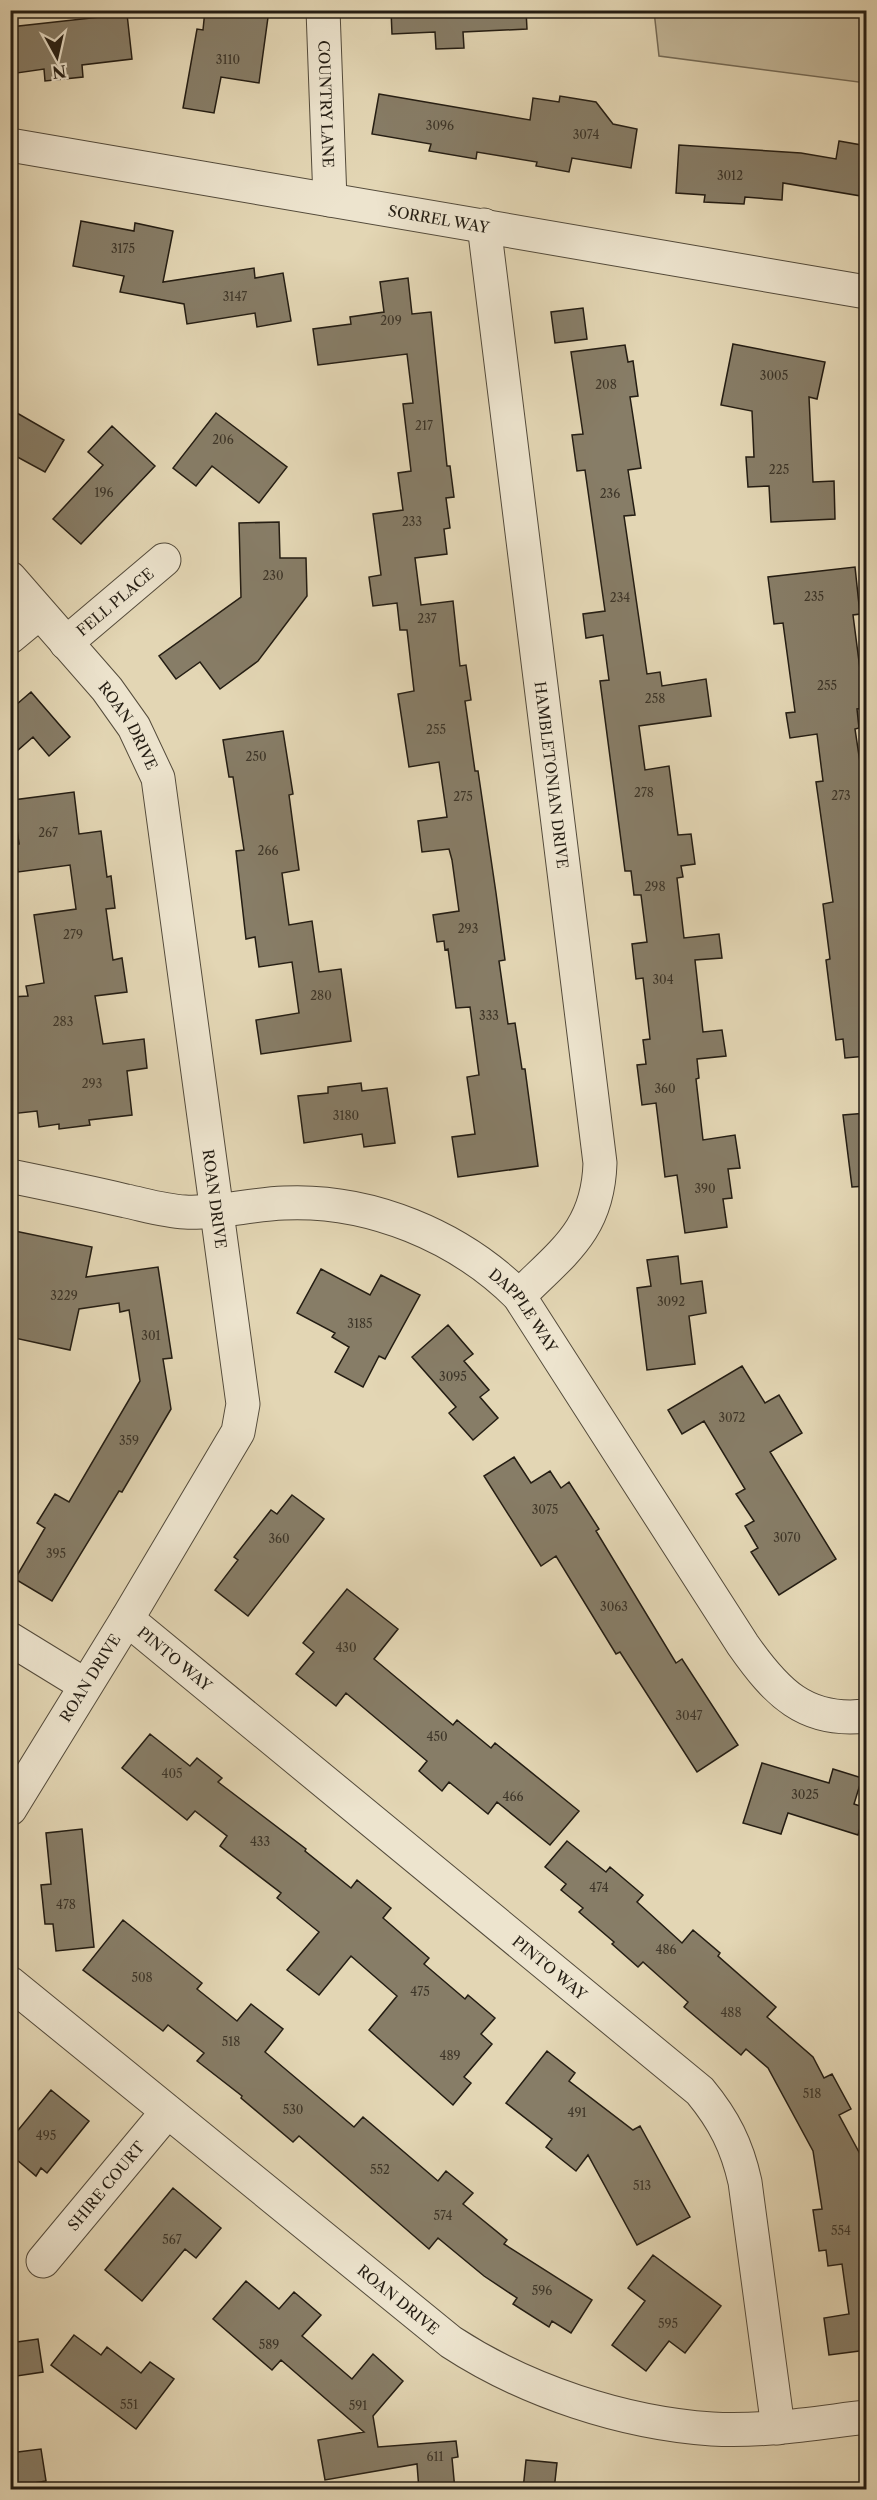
<svg xmlns="http://www.w3.org/2000/svg" width="877" height="2500" font-family="'Libre Caslon Text',serif">
  <style>
    .green { fill: #c3b799; stroke: #746a56; stroke-width: 1.5 }
    .building { fill: #877d67; stroke: #241d13; stroke-width: 1.5 }
    .lines { fill: none; stroke-linecap: round; stroke-linejoin: round }
    .minor-casing { stroke: #544b3b; stroke-width: 35 }
    .minor { stroke: #ede4ce; stroke-width: 33 }
    .labels { text-anchor: middle; dominant-baseline: central; stroke-width: 4.5; stroke-linejoin: round; paint-order: stroke }
    .number-label { font-size: 12px; fill: #3d3528 }
    .street-label { font-size: 15px; fill: #241d13; stroke: #ede4ce }
  </style>
  <rect width="100%" height="100%" fill="#e3d6b4"/>
  <filter id="stains"><feTurbulence type="fractalNoise" baseFrequency=".00333" numOctaves="4"/><feColorMatrix values="0 0 0 0 .2 0 0 0 0 .09 0 0 0 0 .02 0 0 0 .5 -.17"/></filter>
  <radialGradient id="worn" r=".72"><stop offset=".6" stop-color="#630" stop-opacity="0"/><stop offset="1" stop-color="#630" stop-opacity=".3"/></radialGradient>
  <path class="green" d="M654 11H866V83L659 56Z"/>
  <path class="building" d="M205 10H269L259 83 221 77 214 113 183 108 197 29 203 30Z
    M391 10H526L527 29 463 32 464 48 436 49 435 32 392 34Z
    M127 14 132 59 82 65 83 77 45 81 44 69 10 74V27Z
    M379 94 530 120 533 98 559 102 560 96 596 102 613 124 637 129 631 168 572 158 569 172 536 166 537 162 477 152 476 159 429 151 431 144 372 134Z
    M839 141 867 146V197L783 183 782 200 745 197 744 204 704 202 705 195 676 193 679 145 801 153 836 159Z
    M81 221 134 231 135 223 173 231 163 282 254 268 255 278 283 273 291 321 257 327 255 313 187 324 184 304 120 292 124 276 73 266Z
    M408 278 412 314 431 312 447 466H450L454 497 446 498 450 528 444 529 447 554 415 558 421 605 453 601 460 666 466 665 471 700 465 701 475 771H478L496 893 505 960 499 961 508 1024 515 1023 522 1069H525L538 1166 458 1177 452 1137 475 1134 467 1077 479 1075 470 1007 456 1008 448 949 445 950 444 941 437 942 433 915 459 911 452 860 449 849 422 852 418 821 447 817 439 762 409 767 398 694 414 691 407 630H400L397 603 373 606 369 577 381 575 373 514 403 510 398 473 411 471 403 404 413 403 407 354 318 365 313 329 351 324 350 317 384 312 380 282Z
    M583 308 587 339 555 343 551 312Z
    M733 344 825 362 817 399 809 397 813 482 834 481 835 519 771 522 769 486 748 487 746 457H754L752 411 721 405Z
    M625 345 628 362 633 361 638 396 630 397 641 468 628 470 635 515 624 516 647 674 660 672 662 686 706 679 711 716 639 726 645 770 669 766 678 835 691 834 695 864 681 866 683 877 677 878 684 938 719 934 722 958 695 960 703 1032 722 1030 726 1056 697 1059 699 1078 696 1079 703 1140 735 1135 740 1168 728 1169 732 1198 723 1199 727 1227 685 1233 677 1175 665 1177 656 1103 642 1105 637 1065 646 1064 643 1040 650 1039 643 978 636 979 632 944 647 942 641 895H634L631 871H625L600 681 609 680 603 635 586 638 583 614 605 611 585 470 577 471 572 435 583 434 571 352Z
    M10 409 64 440 45 472 10 453Z
    M216 413 287 467 259 503 212 466 196 486 173 468Z
    M112 426 155 466 81 544 53 519 103 465 88 452Z
    M279 522 280 558H306L307 596 258 661 220 689 200 662 176 679 159 656 241 597 239 523Z
    M855 567 860 614 853 615 865 708 857 709 859 728 855 729 867 809V812L861 813 867 852V1056L845 1058 843 1039 836 1040 826 960 830 959 823 904 833 902 816 782 823 781 817 734 790 738 786 713 795 712 783 623 774 624 768 577Z
    M31 692 70 737 49 756 33 737 10 757V710Z
    M283 731 293 794 289 795 299 870 282 873 289 925 312 921 319 972 341 969 351 1041 261 1054 256 1020 299 1013 292 962 259 967 255 937 246 939 236 851 244 850 233 777H229L223 740Z
    M74 792 79 834 101 831 107 877 111 876 115 908 106 909 113 960 122 958 127 992 95 996 103 1044 144 1039 147 1068 127 1071 132 1115 89 1120 90 1125 59 1129V1124L39 1127 37 1111 10 1114V997L28 996 26 986 44 983 34 915 76 909 70 865 18 872 14 845 19 844 13 800Z
    M361 1083 362 1091 387 1088 395 1143 364 1147 362 1134 304 1143 298 1096 328 1093V1087Z
    M867 1113V1186L852 1187 843 1115Z
    M10 1230 92 1247 86 1277 158 1267 172 1358 163 1359 171 1409 122 1492 119 1491 52 1601 15 1579 45 1528 37 1523 55 1494 69 1502 140 1381 129 1310 120 1312 119 1303 79 1309 70 1350 10 1337Z
    M678 1256 681 1284 702 1281 706 1313 689 1316 695 1364 647 1370 637 1288 651 1286 647 1260Z
    M321 1269 370 1295 381 1275 420 1295 385 1359 379 1356 363 1387 335 1372 349 1347 332 1337 335 1333 297 1313Z
    M448 1325 473 1354 464 1361 489 1390 480 1397 498 1418 473 1440 449 1413 456 1407 412 1357Z
    M742 1366 765 1403 779 1395 802 1433 770 1452 836 1559 779 1595 751 1552 758 1548 745 1526 754 1521 736 1494 745 1489 704 1421 682 1434 668 1410Z
    M514 1457 531 1483 550 1471 561 1488 569 1482 599 1529 596 1531 676 1663 682 1659 738 1745 697 1772 620 1652 616 1654 556 1556 541 1566 484 1476Z
    M292 1495 324 1519 248 1616 215 1590 238 1560 234 1557 271 1510 277 1514Z
    M347 1589 398 1629 374 1659 453 1725 457 1720 491 1748 495 1743 579 1811 550 1845 497 1802 488 1814 449 1782 442 1791 419 1771 427 1761 346 1693 336 1706 296 1674 314 1652 303 1643Z
    M150 1734 190 1766 197 1758 222 1778 218 1782 306 1849 305 1851 351 1888 357 1880 391 1908 383 1918 429 1958 424 1964 465 1999 468 1995 495 2018 481 2034 492 2044 464 2077 471 2083 453 2105 369 2030 397 1996 351 1956 319 1995 287 1970 319 1932 277 1898 281 1893 220 1846 227 1836 195 1811 187 1820 122 1768Z
    M762 1763 829 1783 833 1769 862 1778 854 1804 866 1808 858 1835 788 1813 781 1834 743 1823Z
    M82 1829 94 1947 56 1951 53 1924H45L41 1885 51 1884 46 1833Z
    M567 1841 606 1872 610 1867 643 1895 637 1902 682 1943 693 1930 720 1953 718 1956 776 2007 767 2017 813 2057 824 2078 832 2074 851 2109 839 2115 860 2154 867 2198V2350L829 2355 824 2318 849 2314 842 2264 828 2266 826 2250 819 2251 813 2210 822 2209 813 2151 768 2068 746 2049 741 2055 684 2007 688 2002 643 1962 638 1967 612 1944 614 1942 579 1912 583 1908 561 1890 566 1884 545 1867Z
    M123 1920 202 1983 197 1989 237 2021 251 2004 283 2029 265 2052 354 2127 363 2117 438 2181 446 2171 473 2193 463 2204 507 2240 504 2244 592 2300 571 2333 552 2321 549 2327 513 2304 517 2298 484 2276 438 2238 429 2249 299 2136 293 2142 241 2098 242 2096 197 2061 204 2053 168 2025 163 2031 83 1970Z
    M547 2051 575 2073 569 2081 633 2130 640 2126 690 2217 637 2245 588 2155 576 2171 546 2147 552 2139 506 2103Z
    M51 2090 89 2121 47 2173 41 2168 36 2176 10 2154V2140Z
    M173 2188 221 2228 196 2258 185 2249 142 2301 105 2270Z
    M653 2255 721 2306 685 2353 669 2341 646 2371 612 2345 645 2301 628 2288Z
    M246 2281 279 2309 294 2292 321 2315 302 2336 352 2379 373 2354 403 2381 373 2416 378 2447 456 2441 458 2457 452 2458 455 2490H419L417 2464 325 2480 318 2440 364 2432 281 2360 272 2370 213 2319Z
    M74 2335 101 2355 107 2347 141 2373 150 2362 174 2379 136 2429 51 2365Z
    M38 2339 43 2372 10 2377V2343Z
    M41 2449 46 2481 10 2487V2453Z
    M526 2460 557 2463 554 2490H523Z"/>
  <g class="lines">
    <defs>
      <g id="minor">
        <path id="s1" d="M323 10 330 200"/>
        <path id="s2" d="M10 145 866 292"/>
        <path id="s3" d="M484 225 600 1163C598 1230 563 1252 519 1296"/>
        <path id="s4" d="M10 578 107 689 134 727 158 778 243 1404 238 1432 127 1619 10 1809"/>
        <path d="M10 637 39 613"/>
        <path id="s5" d="M66 643 164 560"/>
        <path id="s6" d="M10 1176C49 1184 88 1192 126 1201 145 1205 165 1211 185 1212 217 1214 251 1204 284 1203 370 1199 459 1236 519 1296L743 1645C776 1692 805 1723 866 1716"/>
        <path id="s7" d="M127 1619 700 2091C724 2120 737 2146 745 2182L778 2428"/>
        <path d="M10 1639 85 1685"/>
        <path id="s8" d="M10 1983 451 2342C526 2391 623 2423 712 2429 764 2432 815 2423 866 2417"/>
        <path id="s9" d="M43 2261 167 2112"/>
      </g>
    </defs>
    <use href="#minor" class="minor-casing"/>
    <use href="#minor" class="minor"/>
  </g>
  <g class="labels">
    <g class="number-label">
      <text x="228" y="59">3110</text>
      <text x="440" y="125">3096</text>
      <text x="586" y="134">3074</text>
      <text x="730" y="175">3012</text>
      <text x="123" y="248">3175</text>
      <text x="235" y="296">3147</text>
      <text x="391" y="320">209</text>
      <text x="774" y="375">3005</text>
      <text x="606" y="384">208</text>
      <text x="424" y="425">217</text>
      <text x="223" y="439">206</text>
      <text x="779" y="469">225</text>
      <text x="104" y="492">196</text>
      <text x="610" y="493">236</text>
      <text x="412" y="521">233</text>
      <text x="273" y="575">230</text>
      <text x="814" y="596">235</text>
      <text x="620" y="597">234</text>
      <text x="427" y="618">237</text>
      <text x="827" y="685">255</text>
      <text x="655" y="698">258</text>
      <text x="436" y="729">255</text>
      <text x="256" y="756">250</text>
      <text x="644" y="792">278</text>
      <text x="841" y="795">273</text>
      <text x="463" y="796">275</text>
      <text x="48" y="832">267</text>
      <text x="268" y="850">266</text>
      <text x="655" y="886">298</text>
      <text x="468" y="928">293</text>
      <text x="73" y="934">279</text>
      <text x="663" y="979">304</text>
      <text x="321" y="995">280</text>
      <text x="489" y="1015">333</text>
      <text x="63" y="1021">283</text>
      <text x="92" y="1083">293</text>
      <text x="665" y="1088">360</text>
      <text x="346" y="1115">3180</text>
      <text x="705" y="1188">390</text>
      <text x="64" y="1295">3229</text>
      <text x="671" y="1301">3092</text>
      <text x="360" y="1323">3185</text>
      <text x="151" y="1335">301</text>
      <text x="453" y="1376">3095</text>
      <text x="732" y="1417">3072</text>
      <text x="129" y="1440">359</text>
      <text x="545" y="1509">3075</text>
      <text x="787" y="1537">3070</text>
      <text x="279" y="1538">360</text>
      <text x="56" y="1553">395</text>
      <text x="614" y="1606">3063</text>
      <text x="346" y="1647">430</text>
      <text x="689" y="1715">3047</text>
      <text x="437" y="1736">450</text>
      <text x="172" y="1773">405</text>
      <text x="805" y="1794">3025</text>
      <text x="513" y="1796">466</text>
      <text x="260" y="1841">433</text>
      <text x="599" y="1887">474</text>
      <text x="66" y="1904">478</text>
      <text x="666" y="1949">486</text>
      <text x="142" y="1977">508</text>
      <text x="420" y="1991">475</text>
      <text x="731" y="2012">488</text>
      <text x="231" y="2041">518</text>
      <text x="450" y="2055">489</text>
      <text x="812" y="2093">518</text>
      <text x="293" y="2109">530</text>
      <text x="577" y="2112">491</text>
      <text x="46" y="2135">495</text>
      <text x="380" y="2169">552</text>
      <text x="642" y="2185">513</text>
      <text x="443" y="2215">574</text>
      <text x="841" y="2230">554</text>
      <text x="172" y="2239">567</text>
      <text x="542" y="2290">596</text>
      <text x="668" y="2323">595</text>
      <text x="269" y="2344">589</text>
      <text x="129" y="2404">551</text>
      <text x="358" y="2405">591</text>
      <text x="435" y="2456">611</text>
    </g>
    <g class="street-label">
      <text stroke="none"><textPath href="#s1" startOffset="94">COUNTRY LANE</textPath></text>
      <text stroke="none"><textPath href="#s2" startOffset="435">SORREL WAY</textPath></text>
      <text stroke="none"><textPath href="#s5" startOffset="64">FELL PLACE</textPath></text>
      <text stroke="none"><textPath href="#s4" startOffset="190">ROAN DRIVE</textPath></text>
      <text stroke="none"><textPath href="#s3" startOffset="554">HAMBLETONIAN DRIVE</textPath></text>
      <text stroke="none"><textPath href="#s4" startOffset="675">ROAN DRIVE</textPath></text>
      <text stroke="none"><textPath href="#s6" startOffset="552">DAPPLE WAY</textPath></text>
      <text stroke="none"><textPath href="#s7" startOffset="62">PINTO WAY</textPath></text>
      <text transform="translate(90 1678) rotate(-58)">ROAN DRIVE</text>
      <text stroke="none"><textPath href="#s7" startOffset="548">PINTO WAY</textPath></text>
      <text stroke="none"><textPath href="#s9" startOffset="98">SHIRE COURT</textPath></text>
      <text stroke="none"><textPath href="#s8" startOffset="501">ROAN DRIVE</textPath></text>
    </g>
  </g>
  <rect width="877" height="2500" fill="none" stroke="#e3d6b4" stroke-width="36"/>
  <rect x="12" y="12" width="853" height="2476" fill="none" stroke="#241d13" stroke-width="3"/>
  <rect x="18" y="18" width="841" height="2464" fill="none" stroke="#241d13" stroke-width="1.5"/>
  <g transform="translate(57 57) rotate(172)" stroke="#ede4ce" stroke-width="4.5" paint-order="stroke">
  <path d="M0-4.5L10 22L0 15L-10 22Z" fill="#241d13"/>
  <text y="-9" font-size="16" font-weight="bold" text-anchor="middle" fill="#241d13">N</text>
  </g>
  <rect width="100%" height="100%" filter="url(#stains)"/>
  <rect width="100%" height="100%" fill="url(#worn)"/>
</svg>
